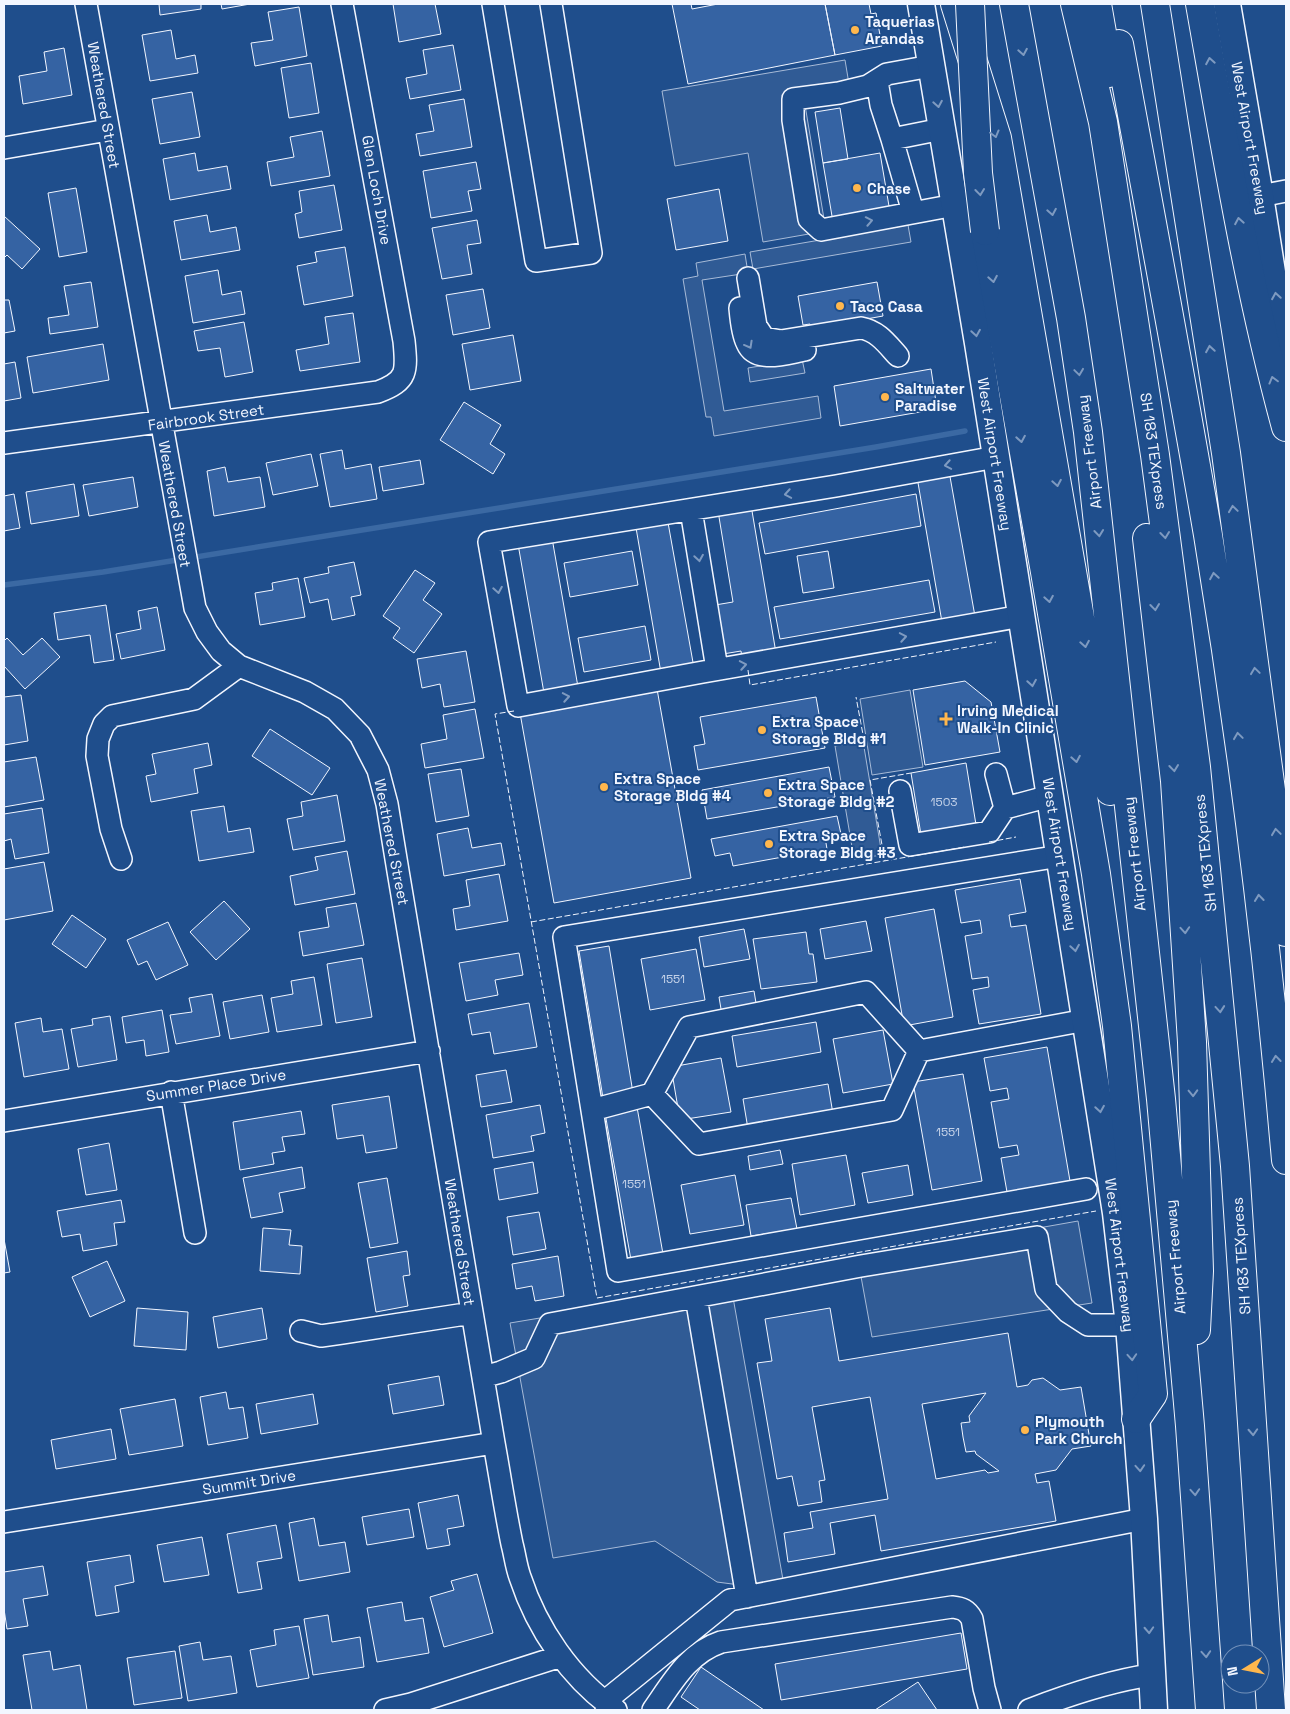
<svg xmlns="http://www.w3.org/2000/svg" width="1290" height="1714" font-family="'Space Grotesk',sans-serif">
  <style>
    .parking { fill: #305b95; stroke: #a8bbd7 }
    .lines { fill: none; stroke-linecap: round; stroke-linejoin: round }
    .stream { stroke: #3b69a3; stroke-width: 5.5 }
    .building { fill: #3563a3; stroke: #f2f6ff; fill-rule: evenodd }
    .minor-casing { stroke: #f2f6ff; stroke-width: 24 }
    .major-casing { stroke: #f2f6ff; stroke-width: 29 }
    .highway-casing { stroke: #f2f6ff; stroke-width: 30 }
    .minor { stroke: #1f4e8c; stroke-width: 21 }
    .major { stroke: #1f4e8c; stroke-width: 26 }
    .highway { stroke: #1f4e8c; stroke-width: 28 }
    .highway-bridge-casing { stroke: #f2f6ff; stroke-width: 30; stroke-linecap: butt }
    .highway-bridge { stroke: #1f4e8c; stroke-width: 28 }
    .fence { stroke: #f2f6ff; stroke-width: 1; stroke-dasharray: 6 2.5; stroke-linecap: butt }
    .oneway { stroke: #7e9ac0 }
    .poi-dot { fill: #ffb74d; stroke: #1f4e8c; stroke-width: 2 }
    .labels { text-anchor: middle; dominant-baseline: central; stroke-width: 4; stroke-linejoin: round; paint-order: stroke }
    .number-label { font-size: 12px; fill: #c3d1e8 }
    .poi-label { font-size: 15px; font-weight: bold; fill: #f2f6ff; stroke: #1f4e8c; text-anchor: start }
    .street-label { font-size: 15px; fill: #f2f6ff; stroke: #1f4e8c }
  </style>
  <rect width="100%" height="100%" fill="#1f4e8c"/>
  <path class="parking" d="M845 60 849 84 803 93 826 231 763 242 748 153 675 166 662 91Z
    M908 225 911 242 753 269 750 252Z
    M745 254 748 273 702 280 724 411 818 396 821 418 714 436 711 417H706L683 279 698 276 696 263Z
    M802 359 805 373 750 382 748 368Z
    M910 690 923 767 872 775 860 699Z
    M863 741 882 855 854 859 835 746Z
    M1078 1221 1092 1303 872 1337 858 1260Z
    M731 1286 785 1591 717 1582 655 1541 553 1558 510 1323Z"/>
  <g class="lines">
    <path class="stream" d="M4 585 103 572 876 447 965 431"/>
  </g>
  <path class="building" d="M159 4H201V9L160 15Z
    M221 4H250L222 9Z
    M393 4H435L441 34 399 42Z
    M672 4H691L692 9 718 4H825L835 55 688 84Z
    M825 4H869L871 14 876 13 882 46 835 55Z
    M299 7 307 56 255 66 251 43 273 40 268 12Z
    M171 30 176 59 195 55 198 73 150 81 142 35Z
    M453 45 461 90 410 99 406 78 427 74 423 50Z
    M64 48 72 95 23 104 19 76 47 71 44 52Z
    M311 63 319 113 289 118 281 68Z
    M192 92 200 137 160 144 152 99Z
    M464 99 472 147 420 156 416 134 434 131 429 105Z
    M840 108 848 159 823 163 815 112Z
    M322 131 330 176 271 186 267 162 294 157 290 137Z
    M195 153 198 171 227 166 231 189 170 200 163 159Z
    M880 153 890 212 833 222 823 163Z
    M476 162 481 189 468 191 472 211 431 218 423 171Z
    M334 185 342 230 299 238 295 214 302 212 299 191Z
    M76 188 87 252 59 257 48 193Z
    M719 189 728 241 676 250 667 199Z
    M207 215 210 232 236 227 240 250 181 260 174 221Z
    M4 216 40 249 22 269 7 255 4 258Z
    M477 220 481 243 467 245 472 274 442 279 432 228Z
    M345 247 353 296 304 305 297 266 317 262 315 252Z
    M218 270 222 295 241 291 245 314 193 323 185 276Z
    M91 282 98 327 50 334 48 318 69 315 64 286Z
    M877 282 883 316 811 329 810 324 803 325 798 296Z
    M483 289 490 328 453 335 446 295Z
    M4 300H9L15 331 4 333Z
    M353 313 360 362 300 371 296 350 329 344 325 317Z
    M244 322 253 372 225 377 220 348 198 351 194 331Z
    M513 335 521 381 470 390 462 344Z
    M103 344 109 380 33 393 27 357Z
    M15 362 21 398 4 401V364Z
    M931 369 937 409 840 426 834 386Z
    M464 402 501 425 490 444 505 454 493 474 440 440Z
    M342 450 345 469 371 464 377 499 330 507 320 454Z
    M311 454 318 486 273 495 266 463Z
    M420 460 424 484 383 491 379 467Z
    M225 467 228 482 260 477 265 507 214 516 207 471Z
    M949 471 976 622 943 628 917 477Z
    M133 477 138 507 89 516 83 485Z
    M74 484 79 516 31 524 26 492Z
    M14 494 20 528 4 531V496Z
    M916 494 921 526 765 554 759 523Z
    M751 505 776 653 742 658 741 651 723 654 715 605 733 602 718 511Z
    M667 517 694 668 661 673 635 522Z
    M552 538 578 687 544 693 518 544Z
    M632 551 638 585 570 597 564 563Z
    M828 551 834 588 803 593 797 556Z
    M354 562 361 595 351 597 355 615 332 620 328 599 310 603 304 578 329 573 328 567Z
    M415 570 435 583 423 600 442 614 414 653 393 638 400 628 383 616Z
    M298 578 305 617 260 625 255 593 273 590 272 583Z
    M929 580 935 612 780 639 774 607Z
    M106 605 114 660 94 663 90 635 58 640 54 613Z
    M157 607 165 650 121 659 116 634 141 629 138 611Z
    M645 626 651 660 584 672 578 638Z
    M7 638 23 655 42 638 60 657 25 689 4 666V641Z
    M466 651 475 702 444 707 440 684 422 688 417 659Z
    M965 681 991 702 1000 752 925 765 913 690Z
    M657 689 691 878 554 903 520 713Z
    M21 695 28 741 4 745V697Z
    M816 697 825 748 698 770 694 746 705 744 700 717Z
    M475 709 484 758 425 768 421 744 447 739 443 715Z
    M270 729 330 768 312 795 252 756Z
    M208 743 212 765 194 769 198 793 151 802 146 776 156 774 152 754Z
    M36 757 44 800 4 807V762Z
    M966 763 977 831 922 841 911 773Z
    M829 767 835 797 707 819 702 790Z
    M461 769 469 816 436 822 428 774Z
    M337 795 345 841 293 850 287 819 303 816 301 802Z
    M224 806 228 832 250 828 254 852 199 861 191 811Z
    M42 808 49 853 15 859 11 839 4 841V814Z
    M837 816 841 834 825 837 827 849 733 866 730 853 715 856 711 839Z
    M468 828 472 848 501 843 505 865 444 876 437 834Z
    M347 851 355 894 295 905 290 876 318 870 315 857Z
    M44 862 53 911 4 920V869Z
    M499 874 508 921 456 930 453 909 470 906 466 880Z
    M1020 879 1026 912 1009 915 1011 927 1026 925 1041 1014 979 1024 973 990 989 987 988 977 972 979 965 936 982 933 980 920 961 923 955 890Z
    M224 901 250 929 216 960 190 932Z
    M356 903 364 945 303 956 299 932 329 927 326 908Z
    M934 909 953 1017 904 1026 885 918Z
    M72 915 106 939 86 968 52 944Z
    M866 921 872 951 825 959 820 929Z
    M168 922 188 965 156 980 147 961 138 965 127 940Z
    M744 929 750 959 704 967 699 937Z
    M806 932 809 954H813L817 982 761 989 753 939Z
    M609 946 633 1093 603 1098 579 951Z
    M696 949 705 1000 650 1010 641 959Z
    M519 953 523 975 495 980 498 995 466 1001 459 963Z
    M362 958 372 1017 336 1023 327 964Z
    M314 977 322 1025 277 1032 271 998 293 994 291 981Z
    M754 991 757 1009 722 1015 719 997Z
    M212 994 220 1036 176 1044 170 1015 192 1012 189 998Z
    M262 995 269 1032 230 1039 223 1002Z
    M529 1003 537 1047 494 1054 490 1032 472 1035 468 1014Z
    M162 1010 169 1052 146 1056 144 1040 126 1043 122 1017Z
    M110 1016 117 1060 78 1067 71 1029 93 1025 92 1019Z
    M41 1018 43 1032 62 1029 69 1069 24 1077 15 1023Z
    M816 1022 821 1052 737 1067 732 1036Z
    M883 1030 893 1084 843 1093 833 1039Z
    M1047 1047 1070 1181 1007 1192 1001 1158 1019 1155 1017 1145 999 1148 991 1102 1009 1099 1007 1088 990 1091 984 1058Z
    M721 1058 731 1112 680 1120 671 1067Z
    M506 1070 512 1102 481 1107 476 1075Z
    M963 1074 982 1181 932 1190 913 1082Z
    M828 1084 833 1114 748 1129 743 1099Z
    M389 1096 397 1148 366 1153 363 1135 337 1139 332 1105Z
    M540 1105 545 1133 531 1136 534 1151 493 1158 486 1115Z
    M637 1107 663 1254 631 1260 605 1113Z
    M301 1111 305 1134 282 1137 285 1151 272 1153 274 1164 240 1170 233 1122Z
    M109 1143 117 1190 86 1195 78 1149Z
    M780 1150 783 1164 750 1170 748 1156Z
    M846 1155 855 1205 800 1215 792 1164Z
    M533 1162 538 1193 499 1200 494 1169Z
    M908 1165 913 1195 868 1203 862 1173Z
    M302 1167 305 1188 279 1193 283 1212 251 1218 243 1178Z
    M735 1175 744 1225 690 1234 681 1185Z
    M387 1178 398 1243 370 1248 358 1183Z
    M791 1198 797 1229 751 1236 746 1205Z
    M121 1200 125 1222 114 1223 117 1245 83 1251 80 1234 62 1237 57 1211Z
    M539 1212 546 1249 513 1255 507 1217Z
    M263 1228 291 1230 289 1245 302 1246 300 1274 260 1271Z
    M4 1239 10 1272 4 1273Z
    M407 1251 410 1275 403 1276 408 1306 376 1312 367 1258Z
    M558 1256 564 1296 535 1301 532 1286 516 1289 512 1264Z
    M107 1261 125 1301 90 1317 72 1277Z
    M137 1308 188 1312 186 1350 134 1346Z
    M262 1308 267 1339 218 1348 213 1317Z
    M830 1308 839 1361 1008 1333 1017 1387 1028 1385 1032 1380 1043 1378 1060 1390 1081 1387 1091 1446 1072 1449 1056 1470 1035 1474 1037 1483 1049 1481 1056 1521 881 1551 875 1515 830 1523 835 1554 788 1562 784 1533 813 1528 810 1512 888 1499 870 1397 812 1407 825 1480 819 1481 822 1502 798 1506 792 1476 777 1479 757 1363 772 1361 765 1319ZM986 1393 969 1416 970 1422 961 1423 963 1437 966 1452 975 1451 976 1454 999 1471 988 1473 985 1470 936 1479 922 1404Z
    M439 1376 444 1405 393 1414 388 1385Z
    M226 1392 229 1409 243 1407 248 1438 208 1445 200 1397Z
    M313 1394 318 1424 261 1434 256 1404Z
    M175 1399 183 1446 129 1455 120 1409Z
    M111 1429 116 1459 56 1469 51 1440Z
    M458 1495 464 1526 447 1529 450 1545 427 1549 418 1503Z
    M409 1509 414 1537 367 1545 362 1517Z
    M314 1518 319 1546 345 1542 350 1572 299 1581 289 1523Z
    M276 1525 282 1558 257 1562 262 1589 238 1593 227 1534Z
    M202 1537 209 1575 164 1582 157 1545Z
    M130 1555 134 1582 115 1586 119 1612 96 1616 87 1562Z
    M43 1566 48 1595 23 1599 28 1626 7 1629 4 1609V1572Z
    M477 1574 493 1633 444 1647 430 1597 454 1590 451 1581Z
    M402 1602 405 1621 423 1618 429 1653 377 1662 367 1608Z
    M328 1615 332 1642 360 1637 364 1667 313 1675 304 1619Z
    M299 1626 309 1678 257 1687 250 1650 276 1645 274 1630Z
    M961 1633 967 1669 781 1700 775 1664Z
    M200 1642 203 1660 231 1656 237 1693 188 1701 179 1646Z
    M50 1651 53 1670 80 1665 87 1710H32L23 1655Z
    M175 1651 182 1698 134 1705 127 1658Z
    M701 1667 764 1710H700L681 1697Z
    M918 1682 937 1710H875Z"/>
  <g class="lines">
    <defs>
      <path id="minor" d="M86 4 195 608 207 632 221 651 239 666 305 692 335 709 360 735 378 770 387 804 398 871 494 1443C500 1476 505 1510 512 1544 515 1555 516 1566 520 1577 537 1629 571 1679 616 1710
        M493 4 536 261 591 253 551 4
        M931 66 887 74 868 86 839 93 793 99V120L809 219 821 230 955 205
        M877 81 881 105 892 139 942 129
        M892 139 913 212
        M4 148 108 130
        M1260 196 1286 191
        M748 278 756 326 764 338 781 341 861 328C878 331 887 344 898 356
        M740 308C741 319 742 333 747 343 756 364 787 353 805 350
        M4 443 378 392C408 381 407 371 404 341L342 4
        M996 457 836 486 489 542 518 706 703 672 1022 616
        M691 510 717 669
        M996 774 1005 808 1050 796
        M900 791 910 845 989 832 1005 808
        M1060 856 564 937 618 1271 1086 1189
        M121 859 111 829 97 756 98 739 104 724 112 716 194 699 239 666
        M171 1092 195 1233
        M652 1094 689 1027 866 992 919 1051
        M592 1110 652 1094 699 1144 892 1110 919 1051 1086 1020
        M4 1121 429 1051
        M696 1297 747 1597
        M301 1331 321 1336 342 1333 472 1313
        M483 1377 501 1372 534 1358 550 1324 861 1266 1037 1237 1046 1289 1068 1312 1088 1325H1129
        M4 1522 494 1443
        M604 1702 730 1600 1144 1519
        M385 1710 411 1704 561 1656
        M653 1710C672 1683 688 1653 721 1642L952 1607C962 1608 967 1610 972 1619L984 1688 990 1710
        M1029 1710C1068 1695 1109 1681 1151 1675"/>
      <path id="major" d="M921 4 978 343 1116 1213 1129 1325 1144 1519 1154 1710
        M1227 4 1260 196 1286 361"/>
      <path id="highway" d="M955 4 997 138 1110 791
        M1014 4 1071 318 1088 432 1161 1099 1190 1426 1210 1710
        M1075 4 1103 122 1155 455 1196 767 1235 1166 1271 1710
        M1097 4 1109 73
        M1155 4 1226 453 1279 850 1286 932
        M1200 4C1225 146 1248 288 1286 427
        M1119 44C1149 208 1180 371 1208 535 1242 742 1268 951 1286 1160
        M985 231 1045 572 1096 874 1117 1026 1153 1394 1136 1419
        M1147 538 1175 781 1192 1042 1199 1271 1196 1330"/>
    </defs>
    <use href="#minor" class="minor-casing"/>
    <use href="#major" class="major-casing"/>
    <use href="#highway" class="highway-casing"/>
    <use href="#minor" class="minor"/>
    <use href="#major" class="major"/>
    <use href="#highway" class="highway"/>
    <defs>
      <path id="highway-bridge" d="M970 4 978 173 985 231"/>
    </defs>
    <use href="#highway-bridge" class="highway-bridge-casing"/>
    <use href="#highway-bridge" class="highway-bridge"/>
    <path class="fence" d="M748 670 750 685 996 642
      M514 711 495 714 597 1298 1096 1211
      M846 743 864 740 856 697
      M989 842 1016 837
      M885 861 870 780 911 773
      M531 922 965 847"/>
  </g>
  <defs><path id="oneway-chevron" d="M-2-3.5L2.5 0L-2 3.5" fill="none" stroke-width="1.6" stroke-linecap="round" stroke-linejoin="round" transform="scale(1.25)"/></defs>
  <g class="oneway">
    <use href="#oneway-chevron" transform="translate(1023 52) rotate(80)"/>
    <use href="#oneway-chevron" transform="translate(1210 61) rotate(-100)"/>
    <use href="#oneway-chevron" transform="translate(938 104) rotate(80)"/>
    <use href="#oneway-chevron" transform="translate(995 134) rotate(75)"/>
    <use href="#oneway-chevron" transform="translate(980 192) rotate(83)"/>
    <use href="#oneway-chevron" transform="translate(1052 212) rotate(80)"/>
    <use href="#oneway-chevron" transform="translate(869 221) rotate(-11)"/>
    <use href="#oneway-chevron" transform="translate(1239 221) rotate(-100)"/>
    <use href="#oneway-chevron" transform="translate(993 279) rotate(80)"/>
    <use href="#oneway-chevron" transform="translate(1276 296) rotate(-99)"/>
    <use href="#oneway-chevron" transform="translate(976 333) rotate(81)"/>
    <use href="#oneway-chevron" transform="translate(749 345) rotate(61)"/>
    <use href="#oneway-chevron" transform="translate(1210 349) rotate(-99)"/>
    <use href="#oneway-chevron" transform="translate(1079 372) rotate(82)"/>
    <use href="#oneway-chevron" transform="translate(1273 380) rotate(-105)"/>
    <use href="#oneway-chevron" transform="translate(1021 439) rotate(80)"/>
    <use href="#oneway-chevron" transform="translate(948 465) rotate(170)"/>
    <use href="#oneway-chevron" transform="translate(1057 483) rotate(80)"/>
    <use href="#oneway-chevron" transform="translate(788 494) rotate(170)"/>
    <use href="#oneway-chevron" transform="translate(1233 509) rotate(-98)"/>
    <use href="#oneway-chevron" transform="translate(1099 533) rotate(84)"/>
    <use href="#oneway-chevron" transform="translate(1165 535) rotate(83)"/>
    <use href="#oneway-chevron" transform="translate(699 558) rotate(81)"/>
    <use href="#oneway-chevron" transform="translate(1214 576) rotate(-99)"/>
    <use href="#oneway-chevron" transform="translate(498 590) rotate(80)"/>
    <use href="#oneway-chevron" transform="translate(1049 599) rotate(80)"/>
    <use href="#oneway-chevron" transform="translate(1155 607) rotate(83)"/>
    <use href="#oneway-chevron" transform="translate(903 637) rotate(-10)"/>
    <use href="#oneway-chevron" transform="translate(1085 644) rotate(80)"/>
    <use href="#oneway-chevron" transform="translate(743 665) rotate(-10)"/>
    <use href="#oneway-chevron" transform="translate(1255 671) rotate(-98)"/>
    <use href="#oneway-chevron" transform="translate(1032 683) rotate(81)"/>
    <use href="#oneway-chevron" transform="translate(566 697) rotate(-10)"/>
    <use href="#oneway-chevron" transform="translate(1238 736) rotate(-98)"/>
    <use href="#oneway-chevron" transform="translate(1076 759) rotate(80)"/>
    <use href="#oneway-chevron" transform="translate(1174 768) rotate(83)"/>
    <use href="#oneway-chevron" transform="translate(1276 832) rotate(-98)"/>
    <use href="#oneway-chevron" transform="translate(1259 898) rotate(-96)"/>
    <use href="#oneway-chevron" transform="translate(1185 930) rotate(86)"/>
    <use href="#oneway-chevron" transform="translate(1075 948) rotate(81)"/>
    <use href="#oneway-chevron" transform="translate(1220 1009) rotate(85)"/>
    <use href="#oneway-chevron" transform="translate(1276 1059) rotate(-96)"/>
    <use href="#oneway-chevron" transform="translate(1193 1093) rotate(88)"/>
    <use href="#oneway-chevron" transform="translate(1100 1109) rotate(81)"/>
    <use href="#oneway-chevron" transform="translate(1132 1357) rotate(86)"/>
    <use href="#oneway-chevron" transform="translate(1253 1432) rotate(87)"/>
    <use href="#oneway-chevron" transform="translate(1140 1468) rotate(86)"/>
    <use href="#oneway-chevron" transform="translate(1195 1492) rotate(86)"/>
    <use href="#oneway-chevron" transform="translate(1149 1630) rotate(87)"/>
    <use href="#oneway-chevron" transform="translate(1206 1654) rotate(86)"/>
  </g>
  <g class="poi-dot">
    <circle cx="855" cy="30" r="5"/>
    <circle cx="857" cy="188" r="5"/>
    <circle cx="840" cy="306" r="5"/>
    <circle cx="885" cy="397" r="5"/>
    <path d="M943.5 711.5h5v5h5v5h-5v5h-5v-5h-5v-5h5z"/>
    <circle cx="762" cy="730" r="5"/>
    <circle cx="604" cy="787" r="5"/>
    <circle cx="768" cy="793" r="5"/>
    <circle cx="769" cy="844" r="5"/>
    <circle cx="1025" cy="1430" r="5"/>
  </g>
  <g class="labels">
    <g class="number-label">
      <text x="944" y="802">1503</text>
      <text x="673" y="979">1551</text>
      <text x="948" y="1132">1551</text>
      <text x="634" y="1184">1551</text>
    </g>
    <g class="poi-label">
      <text x="865" y="21">Taquerias<tspan x="865" dy="17">Arandas</tspan></text>
      <text x="867" y="188">Chase</text>
      <text x="850" y="306">Taco Casa</text>
      <text x="895" y="388">Saltwater<tspan x="895" dy="17">Paradise</tspan></text>
      <text x="957" y="710">Irving Medical<tspan x="957" dy="17">Walk-In Clinic</tspan></text>
      <text x="772" y="721">Extra Space<tspan x="772" dy="17">Storage Bldg #1</tspan></text>
      <text x="614" y="778">Extra Space<tspan x="614" dy="17">Storage Bldg #4</tspan></text>
      <text x="778" y="784">Extra Space<tspan x="778" dy="17">Storage Bldg #2</tspan></text>
      <text x="779" y="835">Extra Space<tspan x="779" dy="17">Storage Bldg #3</tspan></text>
      <text x="1035" y="1421">Plymouth<tspan x="1035" dy="17">Park Church</tspan></text>
    </g>
    <g class="street-label">
      <text transform="translate(104 105) rotate(80)">Weathered Street</text>
      <text transform="translate(1250 138) rotate(80)">West Airport Freeway</text>
      <text transform="translate(377 190) rotate(80)">Glen Loch Drive</text>
      <text transform="translate(206 417) rotate(-8)">Fairbrook Street</text>
      <text transform="translate(1154 451) rotate(82)">SH 183 TEXpress</text>
      <text transform="translate(1089 452) rotate(-97)">Airport Freeway</text>
      <text transform="translate(995 454) rotate(81)">West Airport Freeway</text>
      <text transform="translate(175 504) rotate(80)">Weathered Street</text>
      <text transform="translate(392 842) rotate(79)">Weathered Street</text>
      <text transform="translate(1205 853) rotate(-96)">SH 183 TEXpress</text>
      <text transform="translate(1060 854) rotate(81)">West Airport Freeway</text>
      <text transform="translate(1134 854) rotate(-96)">Airport Freeway</text>
      <text transform="translate(216 1085) rotate(-9)">Summer Place Drive</text>
      <text transform="translate(460 1242) rotate(81)">Weathered Street</text>
      <text transform="translate(1120 1255) rotate(83)">West Airport Freeway</text>
      <text transform="translate(1241 1256) rotate(-94)">SH 183 TEXpress</text>
      <text transform="translate(1175 1257) rotate(-95)">Airport Freeway</text>
      <text transform="translate(249 1482) rotate(-9)">Summit Drive</text>
    </g>
  </g>
  <rect width="1290" height="1714" fill="none" stroke="#f2f6ff" stroke-width="10"/>
  <g transform="translate(1245 1669) rotate(260)"><circle r="24" fill="#1f4e8c" stroke="#7391ba"/>
  <path d="M0-4L9 19L0 12L-9 19Z" fill="#ffb74d"/>
  <text y="-8" font-size="14" font-weight="bold" text-anchor="middle" fill="#f2f6ff">N</text>
  </g>
</svg>
